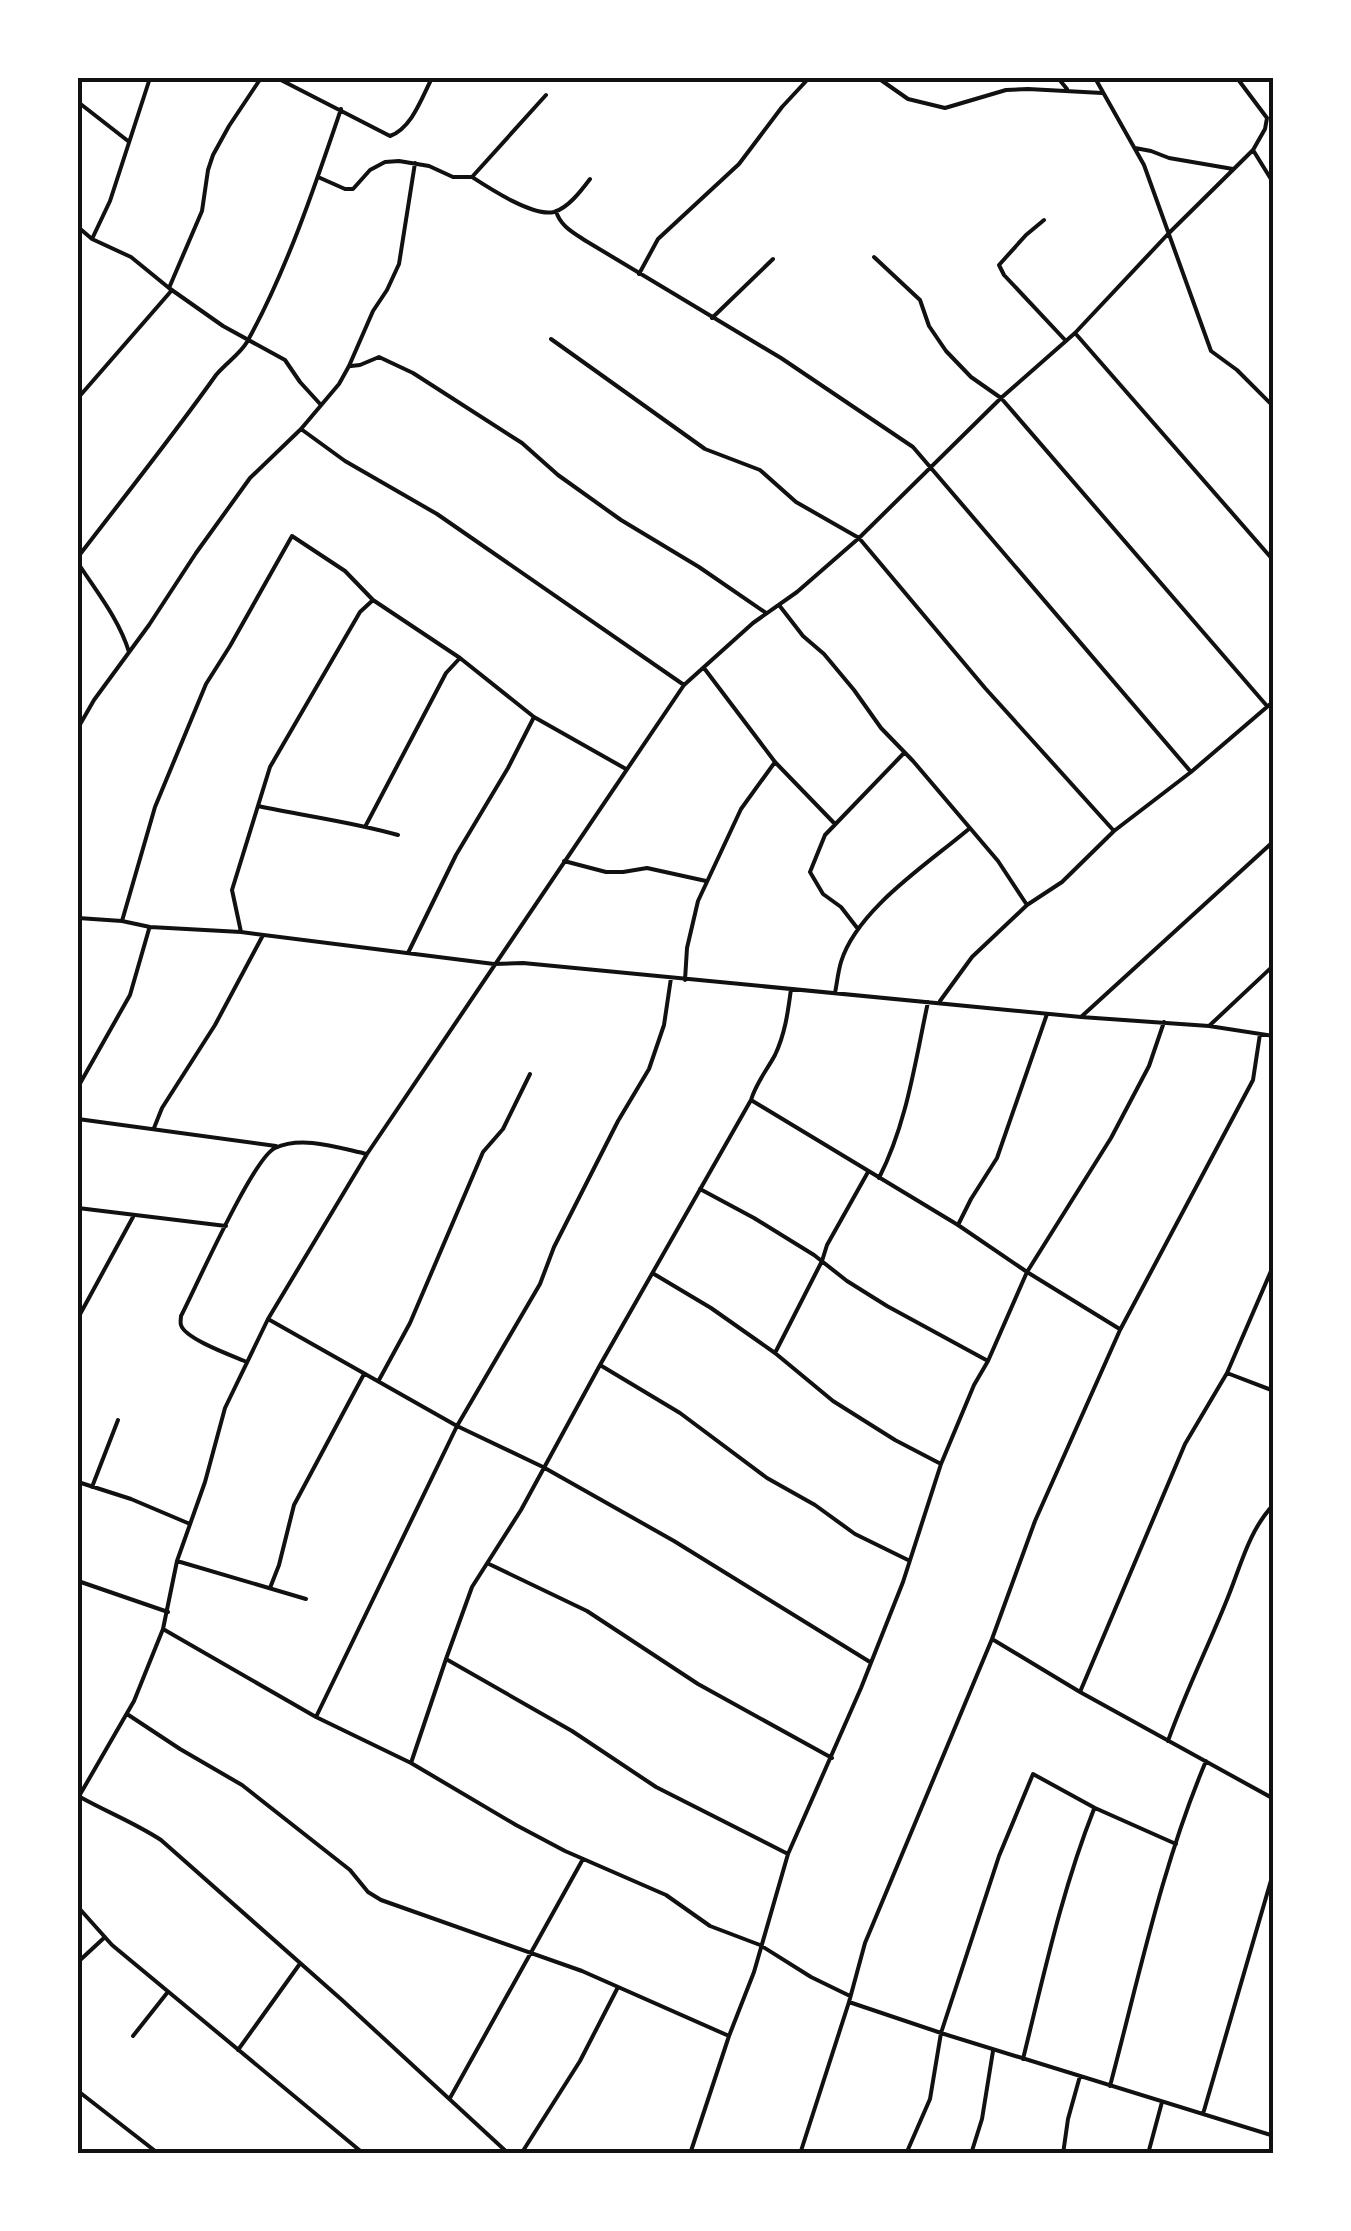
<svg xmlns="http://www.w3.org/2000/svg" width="1351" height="2231" font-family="'Open Sans',sans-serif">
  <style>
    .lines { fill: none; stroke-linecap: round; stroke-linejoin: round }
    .minor { stroke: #111; stroke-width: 4 }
    .neatline { fill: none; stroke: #111; stroke-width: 4 }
  </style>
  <rect width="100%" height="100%" fill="#fff"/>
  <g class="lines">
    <path class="minor" d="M277 78 390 136C412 128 422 97 432 78
      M878 78 908 99 945 108 1006 90 1028 89 1102 93
      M1058 78 1067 89
      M1095 78 1144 165 1211 351 1237 370 1274 407
      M78 102 128 141
      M1135 148 1151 151 1169 158 1233 169
      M1253 150 1274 184
      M415 163 399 264 387 290 373 311 349 366 339 384 301 429 345 461 437 514 684 685
      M318 177 345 189H353L370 170 385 162 399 161 429 166 453 177H472L546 95
      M472 177C489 188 533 217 554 212 568 208 581 191 590 179
      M556 211C560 226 574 233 586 241L781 358 913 447 1191 772
      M1044 220 1026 235 999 265 1004 275 1066 341
      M78 227 92 239 131 257 169 288 223 326 285 360 300 382 321 405
      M92 239 110 201 150 78
      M874 257 920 300 929 326 946 351 971 377 1001 398 1267 706
      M639 274 658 239 739 164 782 107 809 78
      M169 288 202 211 208 170 213 155 229 126 261 78
      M712 318 773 259
      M1075 333 1274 561
      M551 339 705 449 760 470 796 502 859 538 985 688 1114 831
      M351 366 360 365 379 357 413 373 522 443 558 475 621 520 699 567 766 613
      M78 398 172 290
      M78 557C124 497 172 437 216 375 226 363 240 354 247 342 286 272 315 186 341 109
      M78 563C96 591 119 619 129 652
      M779 605 803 636 824 654 854 690 881 728 913 761 998 861 1027 905
      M704 668 775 762 835 824
      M78 728 94 700 149 625 196 553 250 478 301 429
      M258 806C305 816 353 822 398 835
      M365 827 446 673 460 658
      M564 861 606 872H623L647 868 706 881
      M78 918 122 921 150 927 241 932 494 964 523 963 1081 1017 1209 1026 1274 1036
      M122 921 155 807 206 684 230 646 292 536 345 571 373 600 460 658 534 717 626 769
      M858 929 841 907 823 894 810 872 825 835 904 753
      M241 932 232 890 270 767 360 612 373 600
      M408 953 456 855 508 768 534 717
      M685 980 687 948 698 901 741 809 775 762
      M835 993C837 983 838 972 841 962 857 909 929 863 970 828
      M940 1001 972 957 1027 905 1062 882 1114 831 1191 772 1274 701
      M1081 1017 1274 841
      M1209 1026 1274 965
      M78 1087 130 995 149 929
      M751 1100C756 1083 767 1070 775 1055 785 1034 788 1012 791 989
      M78 1119 276 1146
      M154 1128 162 1108 215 1025 262 937
      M879 1178C907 1123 915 1062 928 1002
      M700 1189 754 1218 814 1255 847 1281 887 1306 988 1361
      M78 1208 226 1226
      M958 1225 971 1199 997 1158 1047 1014
      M654 1274 711 1308 775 1353 833 1401 895 1440 941 1464
      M78 1318 133 1217
      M268 1319 457 1426 543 1467 674 1541 870 1662
      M775 1353 822 1261 827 1245 868 1172
      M247 1362C233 1356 185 1339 181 1325 180 1322 181 1319 181 1316 196 1287 253 1158 275 1148 302 1135 339 1148 367 1154
      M600 1365 680 1413 767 1478 815 1505 855 1534 908 1560
      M1227 1373 1274 1391
      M379 1380 410 1323 483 1152 503 1129 530 1074
      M78 1482 131 1499 190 1524
      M92 1487 118 1420
      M177 1561 306 1599
      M489 1564 587 1611 698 1684 832 1758
      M78 1581 168 1612
      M270 1588 279 1565 294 1505 364 1374
      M163 1629 316 1717 411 1763 516 1825 565 1851 666 1895 710 1926 760 1945 811 1977 850 1996
      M992 1639 1080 1692 1274 1799
      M446 1659 572 1731 656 1787 788 1854
      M1080 1692 1185 1444 1227 1373 1274 1264
      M127 1714 180 1749 242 1785 350 1870 368 1892 381 1900 582 1971 729 2036
      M316 1717 457 1426 540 1284 554 1247 618 1121 649 1069 664 1025 671 978
      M1168 1741C1185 1693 1207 1649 1226 1602 1240 1569 1248 1531 1274 1504
      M411 1763 446 1659 472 1587 521 1510 600 1365 751 1100 958 1225 1027 1272 1118 1328
      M80 1797C107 1812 135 1823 161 1840L342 2000 509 2154
      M78 1798 134 1701 163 1629 177 1561 205 1482 225 1408 268 1319 367 1154 684 685 753 623 797 592 859 538 1001 398 1075 333 1168 234 1253 150 1265 129 1267 118 1237 78
      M78 1907 112 1945 364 2154
      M78 1962 105 1937
      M849 2002 941 2033 1274 2136
      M133 2036 167 1993
      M238 2050 299 1965
      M1023 2059C1044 1974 1062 1890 1094 1809
      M1110 2086C1139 1977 1162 1865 1206 1761
      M78 2091 159 2154
      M450 2098 583 1859
      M1203 2114 1274 1870
      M521 2154 580 2061 617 1989
      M690 2154 729 2036 754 1972 788 1854 861 1688 903 1582 941 1464 974 1385 988 1361 1027 1272 1111 1138 1149 1066 1164 1022
      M800 2154 849 2002 865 1943 992 1639 1035 1521 1120 1330 1253 1080 1260 1034
      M906 2154 930 2099 941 2033 999 1856 1033 1774 1095 1808 1176 1844
      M971 2154 982 2119 993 2051
      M1063 2154 1068 2119 1080 2076
      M1148 2154 1162 2102"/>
  </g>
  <rect width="1351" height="2231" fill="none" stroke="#ffffff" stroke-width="160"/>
  <rect x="80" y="80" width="1191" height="2071" class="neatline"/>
</svg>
